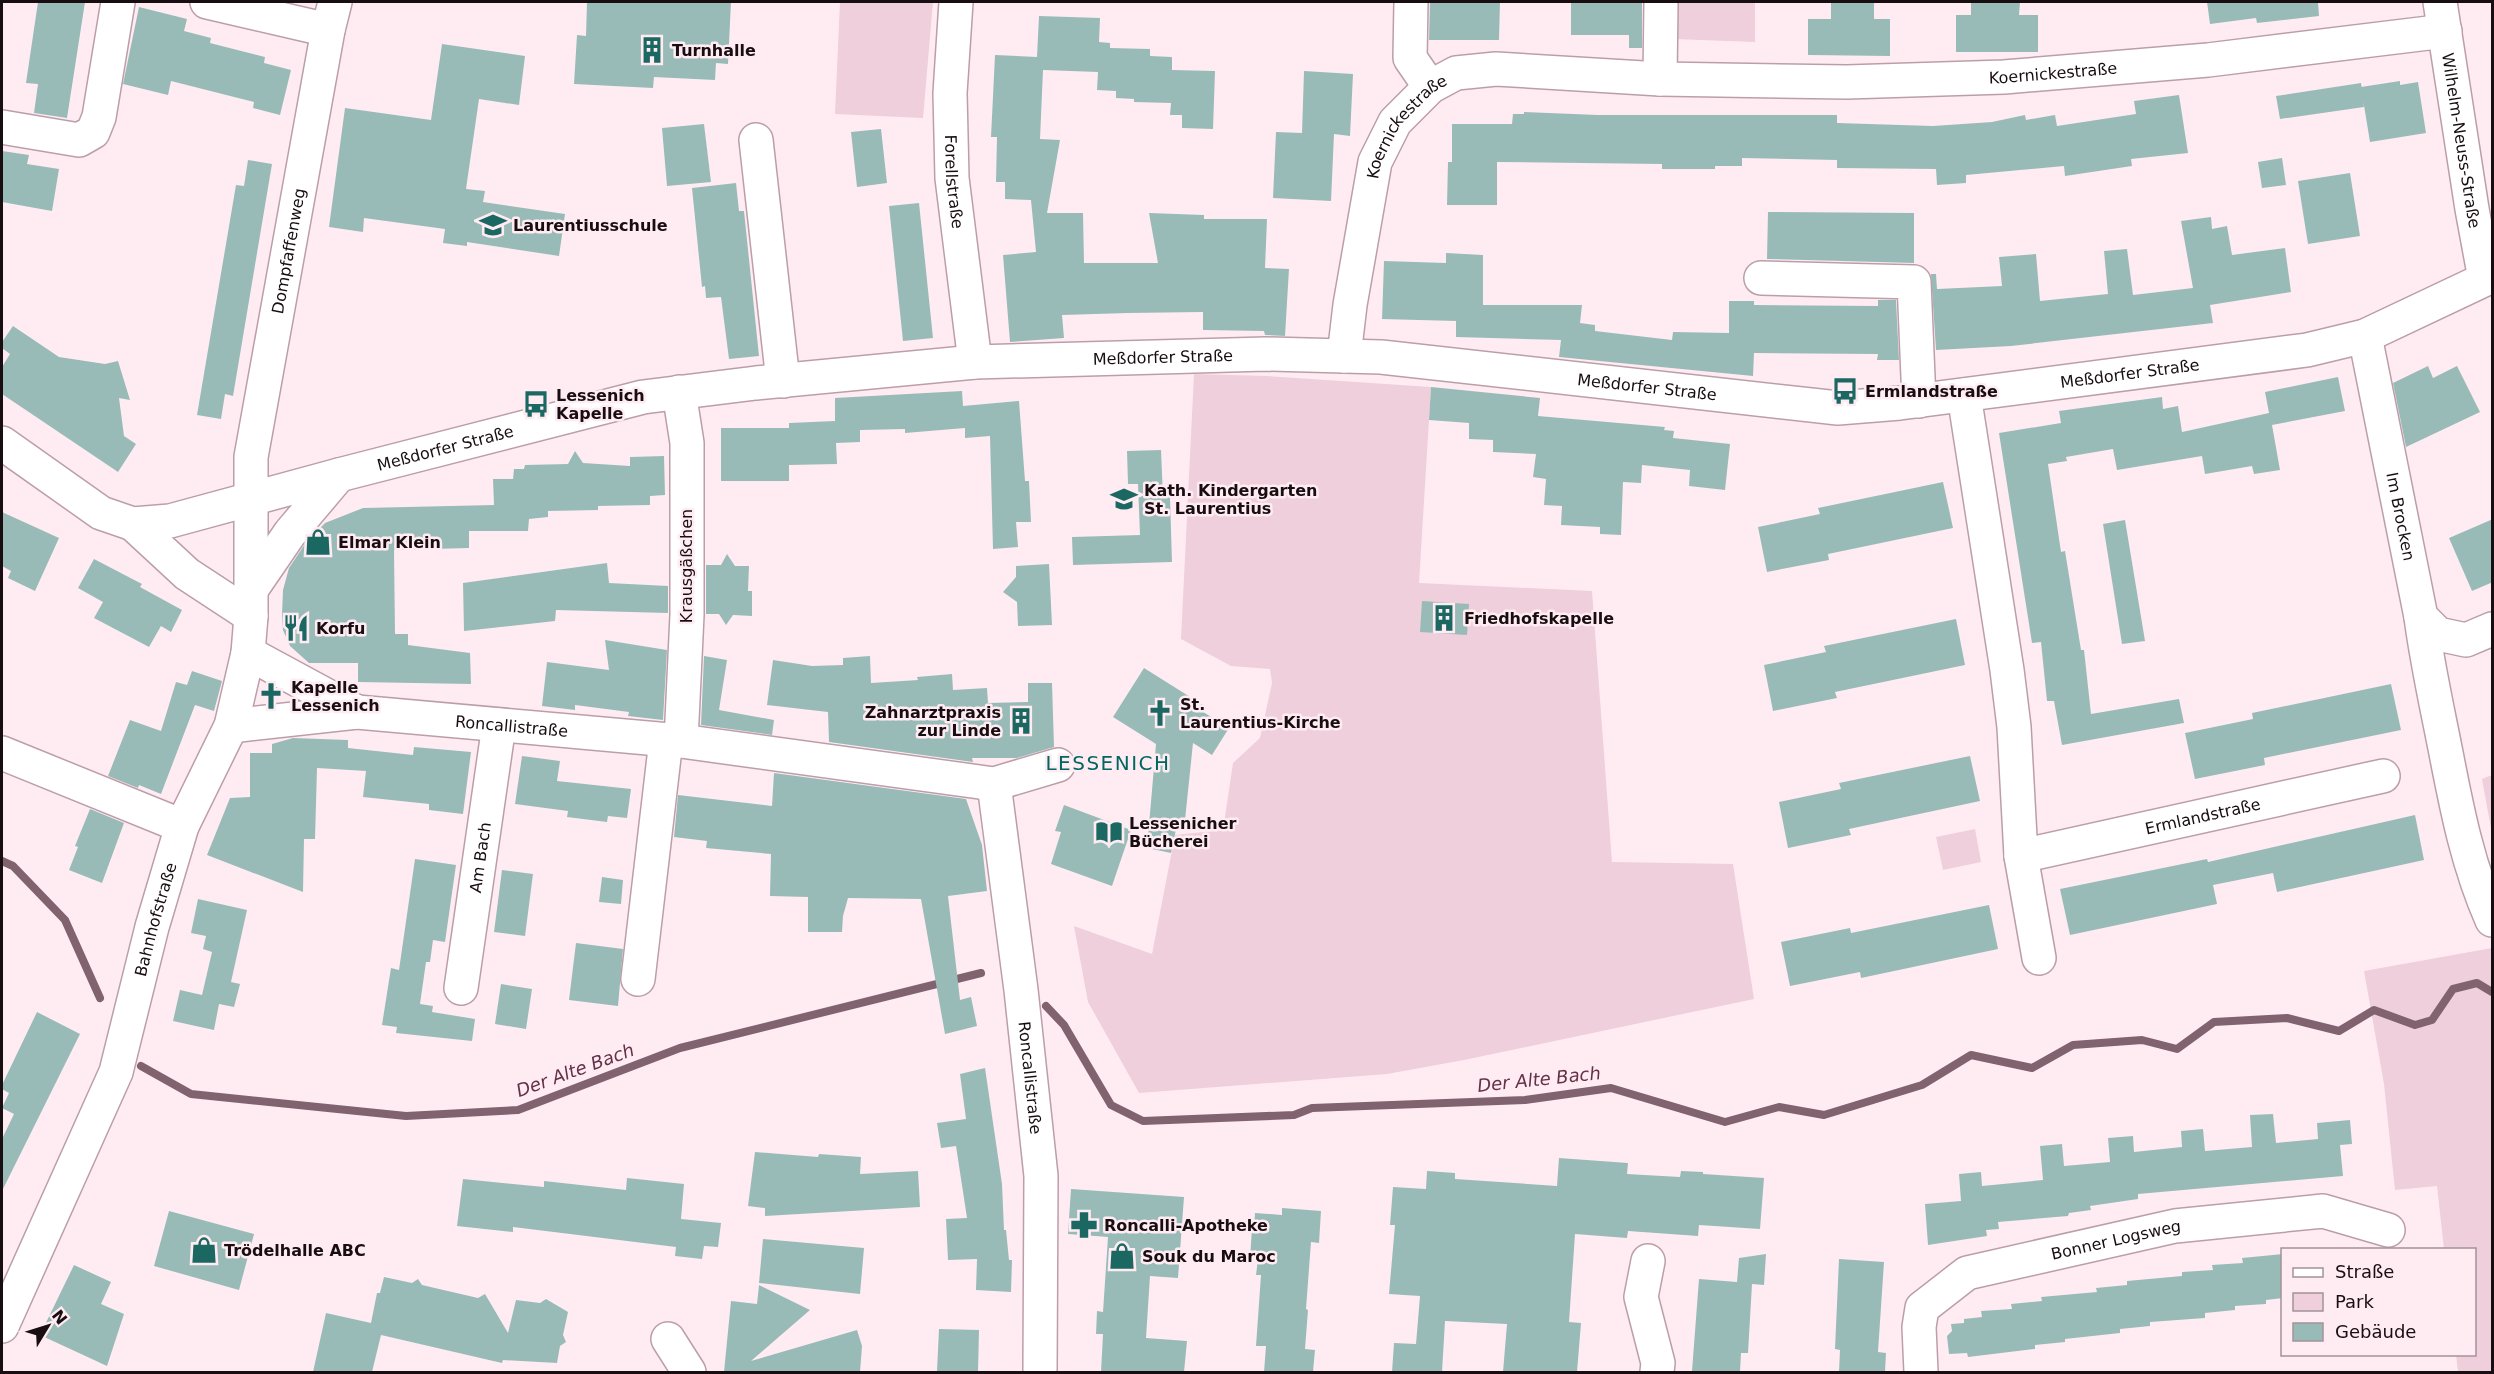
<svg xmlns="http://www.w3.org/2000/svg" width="2494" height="1374" font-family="'DejaVu Sans',sans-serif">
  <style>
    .green { fill: #efcfdb }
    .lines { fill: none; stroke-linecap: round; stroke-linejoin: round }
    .stream { stroke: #80636e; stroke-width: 8 }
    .building { fill: #99bbb7 }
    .minor-casing { stroke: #bc9ea9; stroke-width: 36 }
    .minor { stroke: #fff; stroke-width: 33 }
    .labels { text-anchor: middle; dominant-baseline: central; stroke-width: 5; stroke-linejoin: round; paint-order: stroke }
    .poi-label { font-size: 16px; font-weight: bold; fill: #180e12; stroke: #ffecf3; text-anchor: start }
    .street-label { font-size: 16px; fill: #180e12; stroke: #ffecf3 }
    .water-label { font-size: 18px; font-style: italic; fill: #643148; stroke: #ffecf3 }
    .quarter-label { font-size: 20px; letter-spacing: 1.5px; fill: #006660; stroke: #ffecf3 }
  </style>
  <rect width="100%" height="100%" fill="#ffecf3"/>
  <path class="green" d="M840 2H933L923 118 835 114Z
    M1673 2H1755V42L1673 39Z
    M1194 374 1267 376 1431 387 1419 583 1592 591 1612 862 1733 864 1754 999 1464 1060 1387 1074 1139 1093 1088 1002 1074 926 1152 954 1175 835 1223 830 1233 763 1260 738 1272 683 1270 669 1231 666 1181 639Z
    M2492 775V834L2482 779Z
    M1975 829 1981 862 1943 870 1936 837Z
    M2492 948V1372H2458L2456 1355 2474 1354V1250L2444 1249 2437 1186 2395 1190 2384 1084 2364 971Z"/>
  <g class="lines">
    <path class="stream" d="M2 861 13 866 65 920 100 998
      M1046 1006 1064 1025 1111 1105 1143 1121 1294 1115 1312 1108 1525 1100 1611 1088 1725 1122 1779 1107 1824 1115 1922 1085 1971 1055 2032 1068 2073 1045 2142 1040 2177 1049 2214 1022 2287 1018 2339 1031 2374 1010 2415 1025 2432 1020 2453 989 2477 983 2492 992
      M141 1066 191 1094 406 1116 518 1110 680 1048 981 973"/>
  </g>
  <path class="building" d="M38 2H85L67 118 34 113 38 84 26 83Z
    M587 2H731L728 64 716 63 715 80 654 77 653 88 574 84 577 35 586 36Z
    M1430 2H1500L1499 40H1429Z
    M1571 2H1642V48H1629V35H1571Z
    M1831 2H1874V19H1890V56L1808 55V19H1831Z
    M1971 2H2020L2019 15H2038V52H1956V15H1971Z
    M2207 2H2318L2319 16 2257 23 2256 18 2210 24Z
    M139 7 187 19 184 31 211 38 210 43 265 57 264 63 291 70 280 115 253 108 254 102 171 81 168 95 123 84Z
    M1039 16 1100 18 1099 42 1110 43V48L1150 49V56L1172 57V70L1215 71 1213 129 1182 128V115H1170L1171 103 1134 102V99L1116 98V91L1097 90 1098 72 1043 70 1040 139 1060 140 1047 213H1083L1084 263H1158L1149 213 1204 215V219H1267L1265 268 1289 269 1285 336 1265 335 1264 331 1203 330V312L1128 313 1062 315 1064 338 1010 342 1003 255 1036 252 1031 200 1005 199V182H996L997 137H991L995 55 1037 57Z
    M442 44 525 56 519 105 479 99 466 189 485 191 483 202 565 214 559 256 467 242V246L443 243 445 229 364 218 363 232 329 227 345 108 431 120Z
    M1304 71 1353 74 1350 136 1334 134 1331 201 1273 198 1276 132 1302 133Z
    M2400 81V85L2418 82 2426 133 2370 142 2361 87Z
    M2361 83 2364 107 2280 119 2276 96Z
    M2179 95 2188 153 2131 159 2132 166 2065 176 2064 166 1966 175V183L1937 185 1936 169 1837 168V160L1742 158V166H1715V169H1662V164L1497 162V205H1447L1448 162H1452V124H1512L1513 114H1524V112L1598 115H1837V123L1933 126 1992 122 2025 115 2026 120 2055 115 2057 126 2136 114 2134 101Z
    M704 124 711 182 667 186 662 128Z
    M881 129 887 183 857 187 851 132Z
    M2 151 29 155 27 164 59 169 52 211 2 202Z
    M2282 158 2286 185 2262 188 2258 162Z
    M248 160 272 164 233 396 225 394 221 419 197 415 236 185 244 186Z
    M2350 173 2360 236 2308 244 2298 181Z
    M736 183 739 211H744L759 356 729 359 721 297 706 298 705 286 702 287 692 188Z
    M919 203 933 338 903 341 889 206Z
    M1768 212 1914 213V263L1767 259Z
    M2211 217 2212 229 2227 226 2232 255 2285 248 2291 292 2210 305 2213 323 2011 346 1936 350 1931 274H1936L1937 289 2002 286 1999 257 2036 254 2040 301 2108 294 2104 251 2127 249 2133 295 2193 288 2181 221Z
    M1446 253 1483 255V305H1582L1580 323 1595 325V331L1672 340 1673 332 1729 333V301H1754V305L1878 306V300H1896L1899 360H1877L1878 354 1754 353 1753 376 1559 357 1561 340 1456 337V321L1382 319 1384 261 1446 263Z
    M13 326 59 357 105 364 118 361 130 400 119 398 124 436 136 444 118 472 2 394V367L10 354 2 348V342Z
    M2428 366 2433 378 2457 366 2480 412 2406 447 2393 383Z
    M2338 377 2345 411 2272 425 2280 470 2254 474 2252 466 2205 474 2202 456 2117 470 2113 449 2066 457 2067 461 2048 464 2061 552 2065 551 2081 650H2084L2091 714 2179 699 2184 723 2062 745 2054 701H2047L2041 642 2032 643 1999 433 2061 423 2059 411 2162 397 2163 409 2178 406 2182 432 2269 413 2265 392Z
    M1431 387 1540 398 1538 416 1665 427 1664 430 1674 431 1673 438 1730 444 1725 490 1689 486 1690 470 1642 465 1641 483 1623 482 1621 535 1600 534V527L1561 525 1562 506 1544 505 1546 479 1533 477 1536 454 1493 452V440L1469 439V423L1429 420Z
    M962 391 963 406 1019 401 1025 481H1029L1031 522H1016L1018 547 993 549 990 436 965 438V428L905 433V429L860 430V442L836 443 837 464 789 465V481H721V428H789V423L835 421V398Z
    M1161 450 1163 497H1170L1172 562 1073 565 1072 537 1140 535 1138 484H1128L1127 451Z
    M575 451 583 463 630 466V457L664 456 665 495 650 496V505L598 506V510L548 511V517L529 519 528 531H469V548L394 550 395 634H408V645L470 653 471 684 358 682V663H309L290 646 283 630 282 614 283 590 289 568 305 544 325 523 363 508 494 505 493 479H513L514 469H524L525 465 568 464Z
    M1943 482 1953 528 1828 554 1829 560 1767 572 1758 527 1820 514 1818 508Z
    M2 512 59 538 35 591 8 578 11 571 2 566Z
    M2493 519V582L2472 591 2449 538Z
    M2125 520 2145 641 2122 644 2103 524Z
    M727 554 735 566H749L748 591H752V616L733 615 726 625 719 614H706V565H721Z
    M94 559 142 584 140 587 182 610 171 632 161 626 149 647 94 618 103 602 78 588Z
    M607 563 609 583 668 586V613L556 610 555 621 464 631 463 583Z
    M1049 564 1052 625 1018 626 1017 602 1003 592 1016 577V566Z
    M1422 601 1469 604 1467 635 1420 632Z
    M1956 619 1965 665 1835 692 1837 698 1773 711 1764 665 1826 652 1824 646Z
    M605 640 667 650 663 720 628 716 629 712 575 705V710L542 706 547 662 609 670Z
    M704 656 727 660 719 710 774 720 772 735 701 725Z
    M870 656 871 683 918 680 917 677 952 674 953 690 987 688 988 703 1028 702V683H1052L1054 747 1017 758H972L973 762 829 742 828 712 767 705 773 660 812 666 843 665V658Z
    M1144 668 1203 705 1200 710 1229 728 1212 755 1193 743 1185 820H1178L1171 853 1147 848 1156 744 1113 717Z
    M192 671 222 681 214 711 195 705 161 794 139 785 138 788 108 776 130 720 161 731 176 682 187 685Z
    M2391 684 2401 730 2264 758 2265 765 2195 779 2185 733 2253 719 2252 713Z
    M293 738 348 740V748L413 755 414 747 471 752 463 814 429 810V804L363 797 366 771 317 768 315 839H304L303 892 207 855 230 798 250 797V753H272V744Z
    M522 756 560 761 557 781 631 789 627 818 608 816 607 822 567 817 568 811 515 804Z
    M1970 756 1980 801 1849 829 1851 835 1788 848 1779 802 1841 789 1839 783Z
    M774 773 966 799 982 845 987 891 948 896 960 1000 971 997 977 1026 945 1034 921 899 848 898 843 916 842 932H808V897L770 896 771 854 706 848 707 841 674 837 678 795 772 806Z
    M1064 805 1131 830 1112 886 1051 864 1061 832 1055 831Z
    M90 809 124 823 102 883 69 870 78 847 75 846Z
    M2415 815 2424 860 2277 892 2273 873 2213 885 2217 904 2070 935 2060 889 2207 859 2208 862Z
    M415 859 456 865 445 942 433 940 430 962H426L420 1004 433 1006 432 1012 475 1019 472 1041 396 1033 397 1027 382 1025 391 968 399 970Z
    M502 870 533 874 525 936 494 932Z
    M602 877 623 880 621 904 599 902Z
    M198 899 247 910 231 982 240 984 234 1007 219 1004 214 1030 173 1021 180 990 202 995 212 952 203 949 206 936 191 933Z
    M1989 905 1998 949 1861 978 1860 972 1790 986 1781 942 1850 928 1851 933Z
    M576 943 623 949 618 1006 569 1000Z
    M501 984 532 989 526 1029 495 1024Z
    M37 1012 80 1034 2 1191V1139L14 1114 2 1108 9 1093 2 1089V1085Z
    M985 1068 1002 1184 1004 1230H1006L1009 1260H1012L1011 1292 976 1290 977 1259 948 1260 946 1219 967 1218 956 1146 941 1148 937 1123 966 1119 960 1074Z
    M2273 1114 2276 1143 2318 1139 2317 1123 2350 1120 2352 1144 2340 1145 2343 1176 2138 1194V1199L2090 1206 2091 1210 2069 1213 2068 1216 1998 1222 1999 1229 1986 1230 1987 1236 1928 1245 1925 1204 1961 1201 1959 1174 1981 1172 1982 1186 2043 1180 2040 1146 2062 1144 2064 1166 2110 1162 2108 1138 2133 1136 2134 1152 2182 1147 2181 1131 2203 1129 2205 1151 2252 1147 2250 1115Z
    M755 1152 818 1157 819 1154 861 1157 860 1174 918 1171 920 1207 765 1216V1208L748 1206Z
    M1559 1158 1628 1163 1627 1174 1680 1177 1681 1171 1703 1172V1174L1764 1178 1760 1229 1699 1225 1698 1236 1628 1231 1627 1238 1575 1234 1569 1322 1581 1323 1577 1372H1503L1507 1324 1445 1321 1442 1372H1392L1394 1343 1416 1344 1420 1296 1389 1294 1395 1225H1390L1393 1187 1426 1189 1427 1171 1455 1173V1179L1557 1186Z
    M627 1178 684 1184 681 1219 721 1223 718 1247 704 1246 702 1259 675 1256 676 1247 513 1227V1232L457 1226 463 1179 544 1187V1181L626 1190Z
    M1071 1189 1184 1197 1178 1278 1150 1276 1146 1338 1187 1341 1184 1372H1101L1103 1334H1096L1097 1311 1103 1312 1108 1237 1068 1234Z
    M1282 1208 1321 1211 1319 1243 1311 1242 1306 1309 1308 1310 1305 1349 1315 1350 1313 1372H1264L1266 1346H1256L1261 1275H1256L1258 1259H1250L1252 1228H1254L1255 1213 1282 1215Z
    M169 1211 254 1234 239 1290 154 1266Z
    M763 1239 864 1248 860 1294 759 1283Z
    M1766 1254 1764 1285 1752 1284 1748 1353H1741L1740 1372 1692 1371 1699 1279 1737 1282 1739 1258Z
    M2283 1254V1298L2266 1300V1304L2235 1306V1310L2205 1313V1318L2150 1322V1326L2120 1329V1333L2065 1339V1342L2035 1345V1349L1968 1357 1967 1353 1949 1354 1947 1336 1952 1331 1951 1324 1964 1323V1319L1982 1317 1981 1311 2012 1309 2011 1304 2042 1301 2041 1297 2097 1292 2096 1288 2127 1285V1281L2182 1276V1272L2213 1270 2212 1265 2243 1263 2242 1258Z
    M1839 1259 1884 1262 1878 1352 1886 1353 1885 1372H1839L1840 1350 1835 1349Z
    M74 1265 111 1282 101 1304 124 1314 107 1366 40 1335Z
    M384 1277 412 1283 418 1279 422 1285 478 1298 485 1294 508 1333 516 1300 540 1303 546 1299 568 1312 563 1335 566 1342 560 1346 557 1363 503 1360 502 1363 381 1335 372 1372H313L326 1313 371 1323 377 1293H380Z
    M759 1285 810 1310 751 1361 857 1330 862 1346 860 1372H724L731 1301 757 1304Z
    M939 1329 979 1330 978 1372 937 1371Z"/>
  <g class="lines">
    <defs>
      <g id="minor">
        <path d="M207 2 328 30"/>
        <path id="s1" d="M956 2 950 93 952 178 975 362"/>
        <path d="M1411 2 1410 58 1430 87"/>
        <path id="s2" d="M2440 2 2472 209 2485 279"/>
        <path d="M1660 79 1661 2"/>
        <path d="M2 127 79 140 93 132 99 117 118 2"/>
        <path d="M756 140 783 381"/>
        <path d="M1761 278 1914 282 1919 401"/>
        <path id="s3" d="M2365 336 2421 617 2438 634 2466 640 2492 629"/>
        <path id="s4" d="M1344 356 1350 305 1375 162 1395 122 1430 87 1456 73 1496 69 1660 79 1847 82 2004 77 2208 60 2445 31"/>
        <path d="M679 392 687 443V615L681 741"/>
        <path d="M1964 395 2007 670 2014 727 2021 856 2039 958"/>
        <path id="s5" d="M2 443 101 513 133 524 170 521 339 475 643 397 756 383 975 362 1266 354 1381 357 1838 408 1900 403 2307 350 2365 336 2492 276"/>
        <path d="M133 524 187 574 251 616"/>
        <path d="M253 587 290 533 339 475"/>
        <path d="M2421 617C2427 663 2437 707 2446 753 2457 810 2468 866 2492 920"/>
        <path d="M248 653 357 712"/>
        <path id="s6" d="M231 726 357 712 681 741 994 784 1058 765"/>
        <path d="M2 753 182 826"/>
        <path id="s7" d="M994 784 1021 990 1041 1176 1040 1372"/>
        <path id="s8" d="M2021 856 2383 776"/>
        <path d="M638 979 666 740"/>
        <path id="s9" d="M461 988 499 725"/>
        <path d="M1648 1261 1641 1297 1658 1363 1657 1372"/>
        <path id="s10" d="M2 1326 116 1072 152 927 182 826 231 726 248 653 251 616V457L328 30 335 2"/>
        <path d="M668 1339 689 1372"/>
        <path id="s11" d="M1921 1372 1919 1327 1922 1308 1967 1273 2175 1226 2323 1211 2388 1230"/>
      </g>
    </defs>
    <use href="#minor" class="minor-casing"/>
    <use href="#minor" class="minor"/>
  </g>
  <defs>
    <symbol id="building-bare" viewBox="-9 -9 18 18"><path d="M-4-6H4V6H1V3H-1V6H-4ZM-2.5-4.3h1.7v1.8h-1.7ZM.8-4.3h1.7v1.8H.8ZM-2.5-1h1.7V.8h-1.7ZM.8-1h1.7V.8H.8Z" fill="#1b6761" stroke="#ffecf3" stroke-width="2.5" paint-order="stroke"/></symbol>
    <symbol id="school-bare" viewBox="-9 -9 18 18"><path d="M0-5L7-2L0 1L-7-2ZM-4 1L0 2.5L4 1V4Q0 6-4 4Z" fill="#1b6761" stroke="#ffecf3" stroke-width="2.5" paint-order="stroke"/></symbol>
    <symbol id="bus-bare" viewBox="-9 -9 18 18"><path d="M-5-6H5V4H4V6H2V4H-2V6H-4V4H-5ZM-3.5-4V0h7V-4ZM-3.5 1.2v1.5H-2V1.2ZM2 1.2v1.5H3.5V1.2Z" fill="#1b6761" stroke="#ffecf3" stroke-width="2.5" paint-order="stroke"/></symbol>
    <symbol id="shop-bare" viewBox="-9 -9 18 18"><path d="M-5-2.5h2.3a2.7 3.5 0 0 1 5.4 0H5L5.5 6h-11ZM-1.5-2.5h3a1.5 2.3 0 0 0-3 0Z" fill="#1b6761" stroke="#ffecf3" stroke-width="2.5" paint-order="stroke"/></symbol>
    <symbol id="restaurant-bare" viewBox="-9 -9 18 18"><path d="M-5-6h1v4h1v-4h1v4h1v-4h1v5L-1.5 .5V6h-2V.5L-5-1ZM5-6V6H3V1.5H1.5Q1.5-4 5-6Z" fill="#1b6761" stroke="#ffecf3" stroke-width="2.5" paint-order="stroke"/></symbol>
    <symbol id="church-bare" viewBox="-9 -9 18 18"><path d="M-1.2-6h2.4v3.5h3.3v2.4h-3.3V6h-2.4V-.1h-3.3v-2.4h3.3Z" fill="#1b6761" stroke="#ffecf3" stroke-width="2.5" paint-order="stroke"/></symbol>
    <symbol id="library-bare" viewBox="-9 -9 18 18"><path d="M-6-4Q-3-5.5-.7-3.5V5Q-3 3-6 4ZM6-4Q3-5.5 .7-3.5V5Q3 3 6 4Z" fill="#1b6761" stroke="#ffecf3" stroke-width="2.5" paint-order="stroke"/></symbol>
    <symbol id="pharmacy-bare" viewBox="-9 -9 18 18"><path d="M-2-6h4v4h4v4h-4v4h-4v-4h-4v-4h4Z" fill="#1b6761" stroke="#ffecf3" stroke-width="2.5" paint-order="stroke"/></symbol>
  </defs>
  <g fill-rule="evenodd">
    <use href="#building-bare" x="633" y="31" width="38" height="38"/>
    <use href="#school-bare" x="474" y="206" width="38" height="38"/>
    <use href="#bus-bare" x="1826" y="372" width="38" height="38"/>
    <use href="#bus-bare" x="517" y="385" width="38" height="38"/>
    <use href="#school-bare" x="1105" y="480" width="38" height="38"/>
    <use href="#shop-bare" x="299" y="523" width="38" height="38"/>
    <use href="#building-bare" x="1425" y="599" width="38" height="38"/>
    <use href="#restaurant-bare" x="277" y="609" width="38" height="38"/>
    <use href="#church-bare" x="252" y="677" width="38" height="38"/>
    <use href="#church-bare" x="1141" y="694" width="38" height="38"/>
    <use href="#building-bare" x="1002" y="702" width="38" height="38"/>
    <use href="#library-bare" x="1090" y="813" width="38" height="38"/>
    <use href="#pharmacy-bare" x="1065" y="1206" width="38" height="38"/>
    <use href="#shop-bare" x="185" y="1231" width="38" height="38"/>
    <use href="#shop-bare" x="1103" y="1237" width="38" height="38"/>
  </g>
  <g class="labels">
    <g class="poi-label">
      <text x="672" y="50">Turnhalle</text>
      <text x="513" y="225">Laurentiusschule</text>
      <text x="1865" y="391">Ermlandstraße</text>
      <text x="556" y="395">Lessenich<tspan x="556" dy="18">Kapelle</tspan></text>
      <text x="1144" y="490">Kath. Kindergarten<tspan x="1144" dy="18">St. Laurentius</tspan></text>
      <text x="338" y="542">Elmar Klein</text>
      <text x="1464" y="618">Friedhofskapelle</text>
      <text x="316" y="628">Korfu</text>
      <text x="291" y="687">Kapelle<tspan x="291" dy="18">Lessenich</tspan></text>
      <text x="1180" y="704">St.<tspan x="1180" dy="18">Laurentius-Kirche</tspan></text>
      <text x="1001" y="712" text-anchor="end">Zahnarztpraxis<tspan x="1001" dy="18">zur Linde</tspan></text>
      <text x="1129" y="823">Lessenicher<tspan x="1129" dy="18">Bücherei</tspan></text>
      <text x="1104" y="1225">Roncalli-Apotheke</text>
      <text x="224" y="1250">Trödelhalle ABC</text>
      <text x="1142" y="1256">Souk du Maroc</text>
    </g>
    <g class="street-label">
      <text stroke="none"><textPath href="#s4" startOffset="918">Koernickestraße</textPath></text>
      <text stroke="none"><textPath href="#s4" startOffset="244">Koernickestraße</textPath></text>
      <text stroke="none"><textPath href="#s2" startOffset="140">Wilhelm-Neuss-Straße</textPath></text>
      <text stroke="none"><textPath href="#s1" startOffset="180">Forellstraße</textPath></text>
      <text stroke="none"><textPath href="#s10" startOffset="1125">Dompfaffenweg</textPath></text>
      <text stroke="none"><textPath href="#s5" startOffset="1203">Meßdorfer Straße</textPath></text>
      <text stroke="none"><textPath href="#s5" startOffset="2175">Meßdorfer Straße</textPath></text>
      <text stroke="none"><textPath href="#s5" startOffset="1689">Meßdorfer Straße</textPath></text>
      <text stroke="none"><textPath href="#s5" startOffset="477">Meßdorfer Straße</textPath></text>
      <text stroke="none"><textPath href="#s3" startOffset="184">Im Brocken</textPath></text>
      <text transform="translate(686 566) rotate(-90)">Krausgäßchen</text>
      <text stroke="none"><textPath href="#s6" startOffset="282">Roncallistraße</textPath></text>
      <text stroke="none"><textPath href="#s8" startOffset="186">Ermlandstraße</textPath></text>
      <text stroke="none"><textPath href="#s9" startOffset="132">Am Bach</textPath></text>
      <text stroke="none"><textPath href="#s10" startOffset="436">Bahnhofstraße</textPath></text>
      <text stroke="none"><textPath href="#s7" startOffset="296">Roncallistraße</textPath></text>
      <text stroke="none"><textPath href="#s11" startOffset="274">Bonner Logsweg</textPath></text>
    </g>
    <g class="water-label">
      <text transform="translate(575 1070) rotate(-20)">Der Alte Bach</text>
      <text transform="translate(1539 1079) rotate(-6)">Der Alte Bach</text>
    </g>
    <g class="quarter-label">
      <text x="1108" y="763">LESSENICH</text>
    </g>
  </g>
  <rect width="2494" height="1374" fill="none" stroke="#180e12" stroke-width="6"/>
  <rect x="2281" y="1248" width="195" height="108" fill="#ffecf3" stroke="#a39399" stroke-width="1.5"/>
  <rect x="2293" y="1268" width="30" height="9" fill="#ffffff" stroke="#a39399" stroke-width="1.5"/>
  <text x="2335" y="1278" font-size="18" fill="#180e12">Straße</text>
  <rect x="2293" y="1293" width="30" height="18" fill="#efcfdb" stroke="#a39399" stroke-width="1.5"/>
  <text x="2335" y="1308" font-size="18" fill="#180e12">Park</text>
  <rect x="2293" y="1323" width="30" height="18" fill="#99bbb7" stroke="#a39399" stroke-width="1.5"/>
  <text x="2335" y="1338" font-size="18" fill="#180e12">Gebäude</text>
  <g transform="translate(48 1326) rotate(52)" stroke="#ffecf3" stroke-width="4.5" paint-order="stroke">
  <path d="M0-4.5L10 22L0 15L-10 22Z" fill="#180e12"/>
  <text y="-9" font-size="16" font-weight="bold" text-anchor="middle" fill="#180e12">N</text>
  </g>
</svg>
